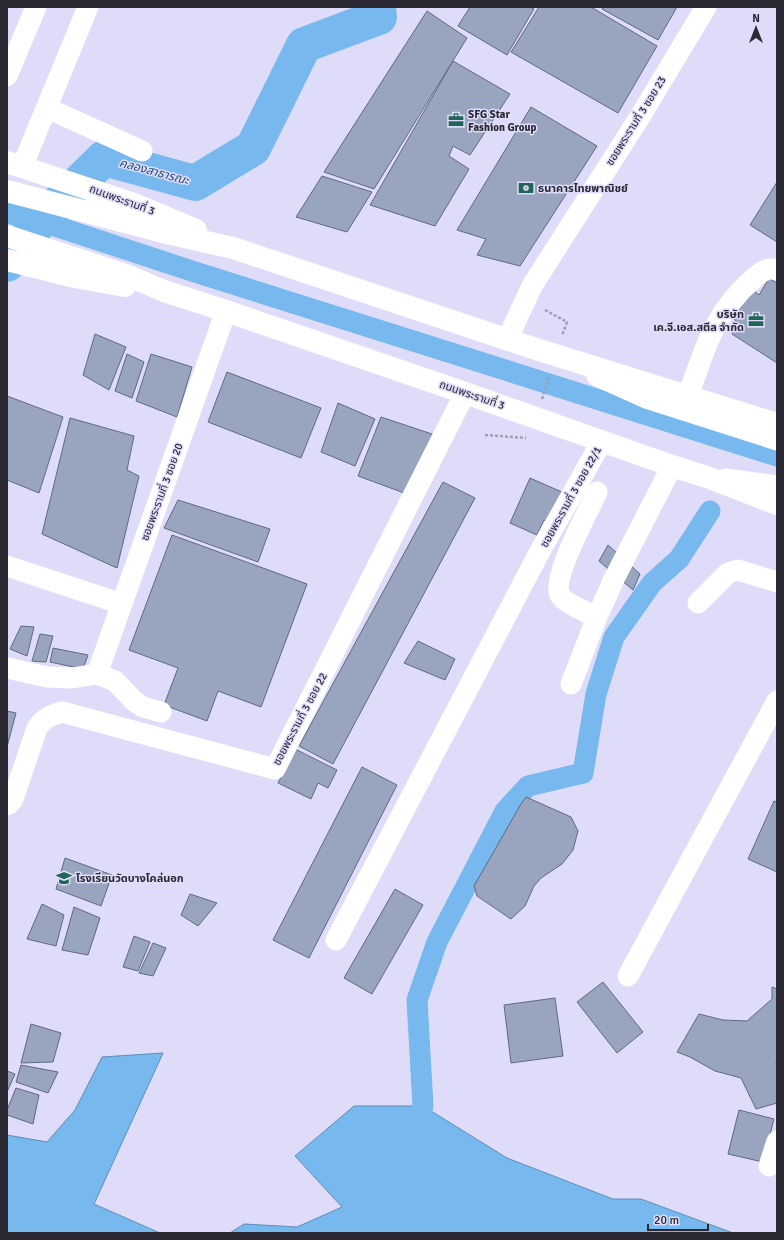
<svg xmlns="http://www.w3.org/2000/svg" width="784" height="1240" font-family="Signika,'Noto Sans Thai',sans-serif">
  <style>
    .water { fill: #77b8ee; stroke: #608db6 }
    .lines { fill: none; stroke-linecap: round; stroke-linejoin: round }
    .canal { stroke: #77b8ee; stroke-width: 21 }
    .river { stroke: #77b8ee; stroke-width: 36 }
    .building { fill: #99a5bf; stroke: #5f6981 }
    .path { stroke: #a09eb5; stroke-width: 2.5; stroke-dasharray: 3 2; stroke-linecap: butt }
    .minor { stroke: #fff; stroke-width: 21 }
    .major { stroke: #fff; stroke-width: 22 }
    .labels { text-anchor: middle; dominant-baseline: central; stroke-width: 3; stroke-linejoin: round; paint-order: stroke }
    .poi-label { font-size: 11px; font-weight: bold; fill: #292833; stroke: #dedcf9; text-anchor: start }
    .street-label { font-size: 11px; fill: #292833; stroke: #dedcf9 }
    .water-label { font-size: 12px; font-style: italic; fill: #205074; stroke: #dedcf9 }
  </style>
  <rect width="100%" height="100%" fill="#dedcf9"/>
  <path class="water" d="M163 1053 94 1204 160 1233H7V1135L47 1142 75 1110 102 1057Z
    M354 1106H423L507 1158 613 1199H641L733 1233H230L244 1224 297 1227 342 1207 295 1156Z"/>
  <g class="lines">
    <path class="canal" d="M7 213 40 221 195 272 777 456
      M423 1106 417 1000 437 942 505 811 528 786 583 773 596 694 614 637 652 583 679 559 710 511"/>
    <path class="river" d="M7 264 40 221 104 158 195 183 253 148 304 45 379 17 378 7"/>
  </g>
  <path class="building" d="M470 7H530L534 9 507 55 458 26Z
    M539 7H591L657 46 618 113 511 52Z
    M603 7H677L658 40 602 9Z
    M427 11 467 38 374 189 324 172Z
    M453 61 510 94 470 155 453 146 449 156 469 169 435 226 370 205Z
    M531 107 597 146 520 266 477 255 486 239 457 230Z
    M322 176 372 192 347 232 296 217Z
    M777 182V242L750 225Z
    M769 278 777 283V363L732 334 738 323 732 317 751 288 759 295Z
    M95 334 126 347 109 390 83 375Z
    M127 354 144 362 132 398 115 391Z
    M151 354 192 367 177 417 136 401Z
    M227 372 321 408 301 458 208 422Z
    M7 396 63 417 39 493 7 480Z
    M338 403 375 419 355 466 321 452Z
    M381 417 435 435 407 494 358 476Z
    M70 418 134 436 127 470 139 476 117 568 42 534Z
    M530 478 564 493 551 523 544 520 537 535 510 523Z
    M443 482 475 498 333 764 299 746Z
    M178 500 270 529 258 562 164 528Z
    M172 535 307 584 261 707 218 691 207 721 164 705 178 668 129 650Z
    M608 545 640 574 633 590 599 561Z
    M21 626 34 627 27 656 10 649Z
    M40 634 53 636 46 662 32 661Z
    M418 641 455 659 445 680 404 663Z
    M53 648 88 655 83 669 50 662Z
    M7 711 16 713 7 747Z
    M295 749 337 770 328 788 318 783 311 799 278 783Z
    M362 767 397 785 309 958 273 940Z
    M526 797 571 817 578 831 573 850 562 864 541 878 534 886 525 906 511 919 477 896 474 886 521 804Z
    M774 801 777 802V872L748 859Z
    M65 858 112 875 101 906 56 889Z
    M395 889 423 905 372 994 344 978Z
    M190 894 217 903 198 926 181 915Z
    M42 904 64 915 56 946 27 939Z
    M74 907 100 918 88 955 62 950Z
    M134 936 150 942 138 971 123 967Z
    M153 943 166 948 153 976 139 973Z
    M603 982 643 1032 617 1053 577 1002Z
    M772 987 777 989V1061L776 1063 777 1066V1103L756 1109 741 1078 715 1071 690 1057 677 1052 699 1014 723 1020 747 1021 772 999Z
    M555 998 563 1056 511 1063 504 1005Z
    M31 1024 61 1033 53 1062 21 1063Z
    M21 1065 58 1072 48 1093 16 1082Z
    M7 1071 15 1074 7 1092Z
    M16 1088 39 1095 33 1124 7 1115V1110Z
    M739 1110 774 1119 763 1162 728 1154Z"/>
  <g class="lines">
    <path class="path" d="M545 310 567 322 562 336
      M542 399 550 375
      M485 435 526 438"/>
    <path class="minor" d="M7 76 36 7
      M47 108 142 151
      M22 167 88 7
      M507 340 532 286 641 115 706 7
      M597 376 646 398 777 440
      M688 396C705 349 713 314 753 279 760 273 767 266 777 270
      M726 479 777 486
      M7 566 122 604
      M698 603 728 573 738 570 777 582
      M597 617C589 613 564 603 560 595 551 578 589 510 597 492
      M7 668 47 677 72 678 97 674 115 681 134 701 143 707 161 712
      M97 674 226 311
      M571 684 597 617 614 579 672 466
      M7 805 10 803 13 799 37 728C44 718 51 715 62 712L275 769 465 393
      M336 940 539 553 602 441
      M628 976 777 701
      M769 1166 777 1141"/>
    <path class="major" d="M7 162 134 204 196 230
      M7 191 171 234 233 248 536 349 777 424
      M7 236 129 276 164 291 226 311 465 393 672 466 707 477 777 504
      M7 260 75 277 125 286"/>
  </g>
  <defs>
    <symbol id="office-bare" viewBox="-9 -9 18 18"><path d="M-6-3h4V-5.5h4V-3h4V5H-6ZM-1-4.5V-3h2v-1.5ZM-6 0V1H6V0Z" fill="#206658" stroke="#dedcf9" stroke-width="2.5" paint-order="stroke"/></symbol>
    <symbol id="bank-bare" viewBox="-9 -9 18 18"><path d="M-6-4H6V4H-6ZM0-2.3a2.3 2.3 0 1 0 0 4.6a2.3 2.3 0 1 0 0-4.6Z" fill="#206658" stroke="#dedcf9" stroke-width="2.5" paint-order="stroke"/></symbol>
    <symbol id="school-bare" viewBox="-9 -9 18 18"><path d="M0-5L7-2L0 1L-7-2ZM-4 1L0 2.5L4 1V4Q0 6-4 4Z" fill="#206658" stroke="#dedcf9" stroke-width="2.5" paint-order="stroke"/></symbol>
  </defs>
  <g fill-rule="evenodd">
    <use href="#office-bare" x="445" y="109" width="22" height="22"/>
    <use href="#bank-bare" x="515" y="177" width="22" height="22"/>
    <use href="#office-bare" x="745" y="309" width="22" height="22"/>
    <use href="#school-bare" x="53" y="867" width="22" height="22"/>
  </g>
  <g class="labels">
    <g class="poi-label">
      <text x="468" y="114">SFG Star<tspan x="468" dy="13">Fashion Group</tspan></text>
      <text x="538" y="188">ธนาคารไทยพาณิชย์</text>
      <text x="744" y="314" text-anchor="end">บริษัท<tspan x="744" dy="13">เค.จี.เอส.สตีล จำกัด</tspan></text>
      <text x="76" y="878">โรงเรียนวัดบางโคล่นอก</text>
    </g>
    <g class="street-label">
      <text transform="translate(636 121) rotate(-58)">ซอยพระรามที่ 3 ซอย 23</text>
      <text transform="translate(122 200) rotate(20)">ถนนพระรามที่ 3</text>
      <text transform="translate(472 395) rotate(19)">ถนนพระรามที่ 3</text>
      <text transform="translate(162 492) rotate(-70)">ซอยพระรามที่ 3 ซอย 20</text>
      <text transform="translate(571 497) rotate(-61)">ซอยพระรามที่ 3 ซอย 22/1</text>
      <text transform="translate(300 719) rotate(-62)">ซอยพระรามที่ 3 ซอย 22</text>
    </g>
    <g class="water-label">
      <text transform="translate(154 172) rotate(15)">คลองสาธารณะ</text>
    </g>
  </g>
  <rect width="784" height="1240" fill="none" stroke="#292833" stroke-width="16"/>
  <g transform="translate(756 28)" stroke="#dedcf9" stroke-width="3" paint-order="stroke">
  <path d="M0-3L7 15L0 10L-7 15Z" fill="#292833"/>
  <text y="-6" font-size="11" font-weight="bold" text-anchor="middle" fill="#292833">N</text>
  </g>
  <path d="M648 1224v6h60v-6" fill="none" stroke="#292833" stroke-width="2"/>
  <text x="654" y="1224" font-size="12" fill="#292833" stroke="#dedcf9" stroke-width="3" paint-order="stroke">20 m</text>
</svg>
